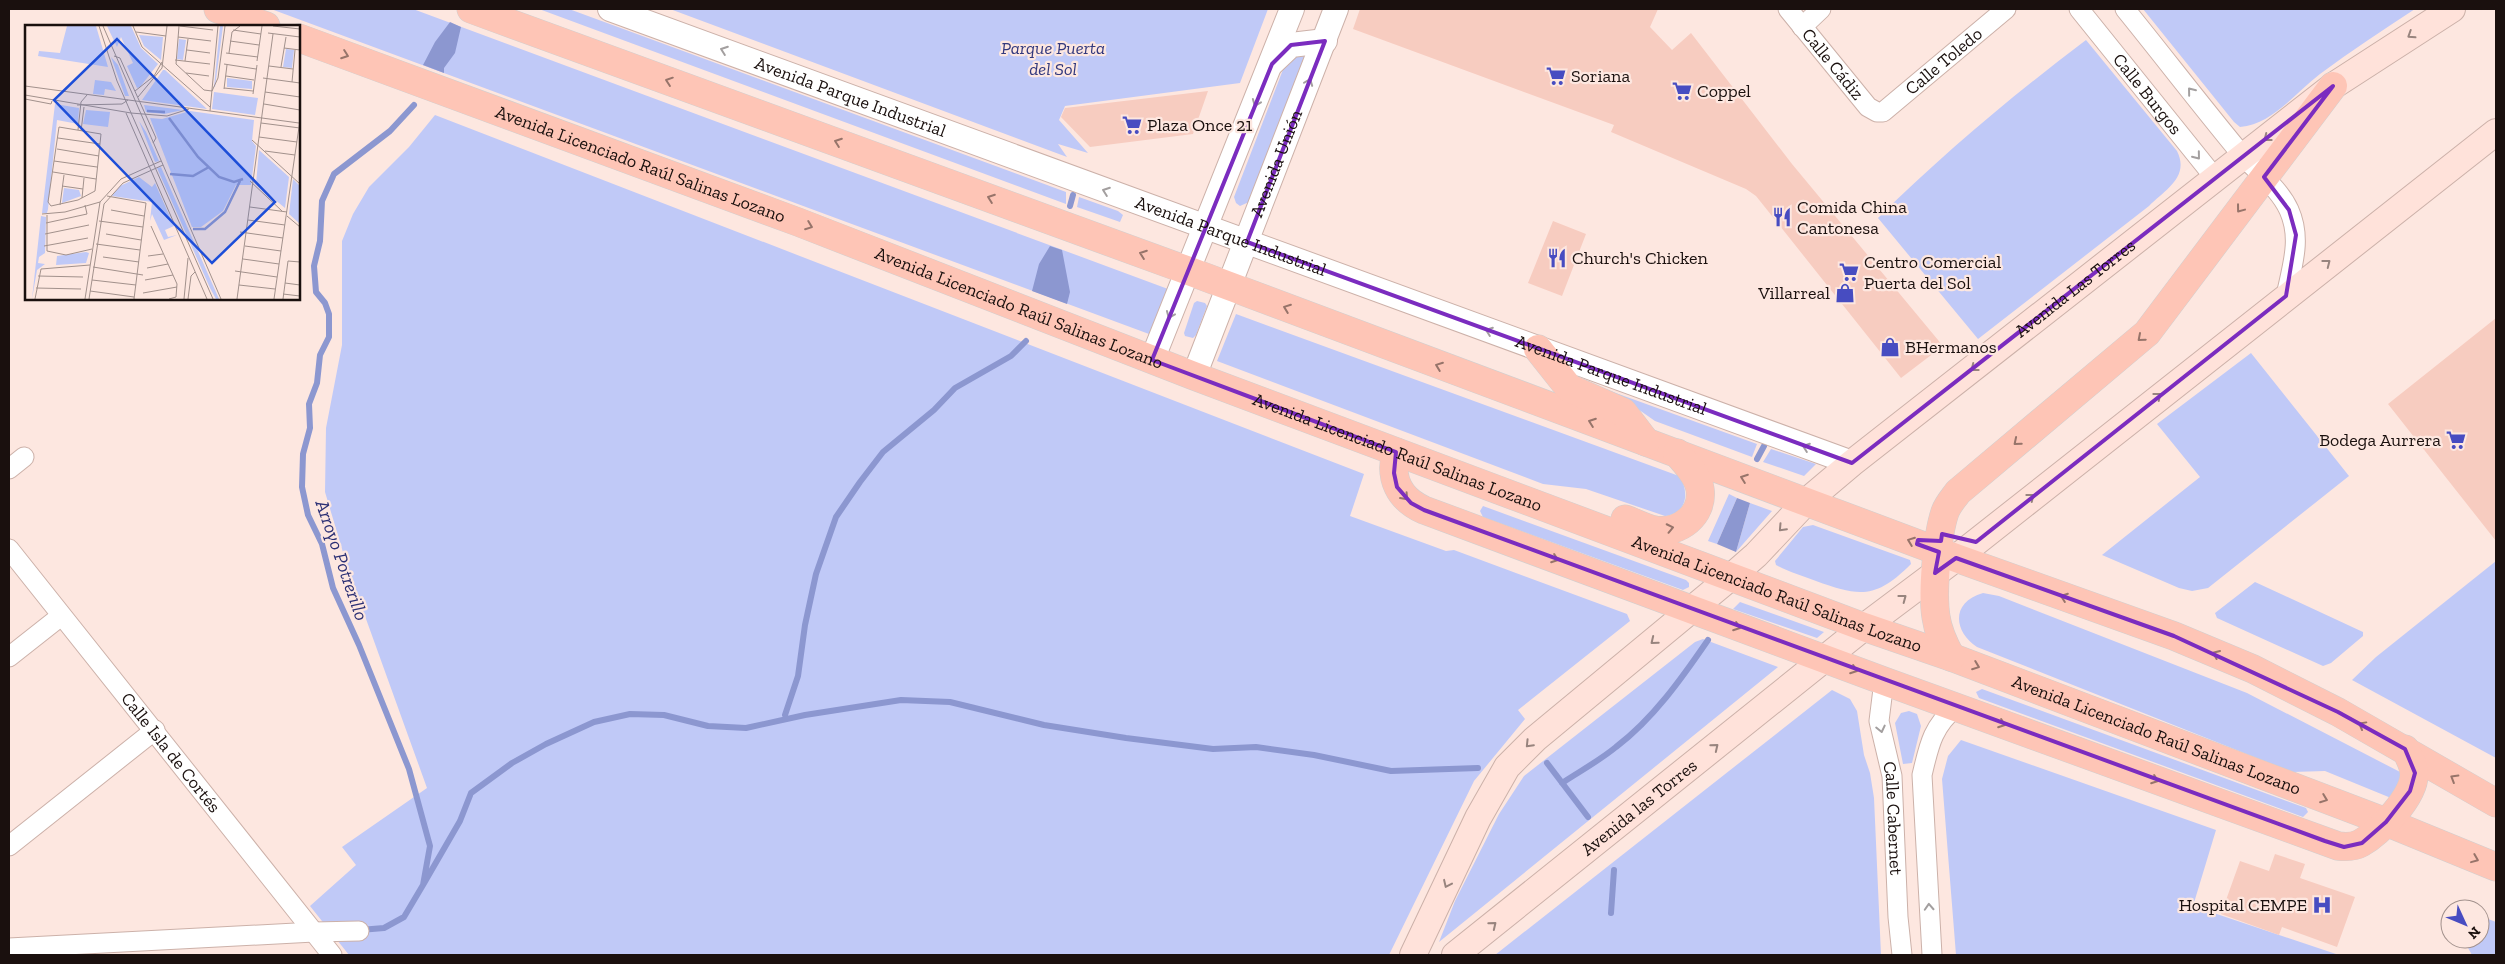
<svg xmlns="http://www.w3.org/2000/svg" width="2505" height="964" font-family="'Zilla Slab',serif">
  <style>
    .green { fill: #c0c9f7 }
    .water { fill: #8c97d0 }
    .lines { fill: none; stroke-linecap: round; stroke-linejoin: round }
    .stream { stroke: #8c97d0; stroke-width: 6 }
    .building { fill: #f7ccc0 }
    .minor-casing { stroke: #ccb1a9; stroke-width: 21 }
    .tertiary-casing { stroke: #ccb1a9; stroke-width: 26 }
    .secondary-casing { stroke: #ccb1a9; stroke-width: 28 }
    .primary-casing { stroke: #d1cfcf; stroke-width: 29 }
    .minor { stroke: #fff; stroke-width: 19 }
    .tertiary { stroke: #fff; stroke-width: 24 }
    .secondary { stroke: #ffe2da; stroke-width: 26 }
    .primary { stroke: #fec5b6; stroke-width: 28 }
    .oneway { stroke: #98847e }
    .oneway2 { stroke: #a39f9f }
    .oneway3 { stroke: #97746a }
    .marked { fill: none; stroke: #7b2cbf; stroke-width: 4; stroke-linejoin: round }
    .labels { text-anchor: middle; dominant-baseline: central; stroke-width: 4.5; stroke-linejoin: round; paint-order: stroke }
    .park-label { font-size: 18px; font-style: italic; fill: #32387d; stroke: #fde7e0 }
    .street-label { font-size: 18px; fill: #1a100e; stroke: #fde7e0 }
    .poi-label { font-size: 18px; fill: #1a100e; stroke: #fde7e0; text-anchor: start }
    .water-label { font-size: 19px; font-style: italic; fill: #2b2f74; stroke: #fde7e0 }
    .inset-river { fill: none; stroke: #8c97d0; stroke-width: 2.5 }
    .inset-road { fill: none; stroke: #a2918c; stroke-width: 1 }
    .view { fill: #1d4ed8; fill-opacity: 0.15; stroke: #1d4ed8; stroke-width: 2.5 }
    .inset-edge { fill: none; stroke: #1a100e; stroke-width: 2.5 }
  </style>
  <rect width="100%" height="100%" fill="#fde7e0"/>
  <path class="green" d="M271 9H413L1168 289 1149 334Z
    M539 9H569L1066 192V204Z
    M670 9H1268L1240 83 1065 106 1059 120 1088 153 1058 144 1067 157Z
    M2143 9H2415C2383 30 2351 51 2320 74 2295 93 2273 124 2240 127L2234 122Z
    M2086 40 2177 151C2190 177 2165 190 2149 206L1978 339 1878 218C1943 154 2013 95 2086 40Z
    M1309 48 1249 202 1240 206 1236 203 1234 197 1289 54Z
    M435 115 1364 474 1350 516 1446 551 1454 550 1627 614 1630 621 1518 710 1525 719 1474 781 1389 955H349L310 906 356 865 342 847 427 788 348 569 325 492 326 428 342 345V241L353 214 369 187 409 147Z
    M1079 197 1118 211 1123 215 1120 222 1077 207Z
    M1197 301 1205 303 1207 306 1196 335 1193 338 1185 336 1184 333 1194 303Z
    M1236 314 1679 476C1690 491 1687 514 1665 516L1586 489 1543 484 1217 361Z
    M2251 353 2349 476 2208 588 2192 591 2179 588 2102 555 2200 477 2157 424Z
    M1577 379 1757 444 1752 457 1655 421 1625 400Z
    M1771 449 1816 464 1804 476 1763 462Z
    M1729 494 1737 498 1717 544 1708 541Z
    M1750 503 1772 511 1736 552Z
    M1483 506 1686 580 1689 583V587L1683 590 1483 517 1480 511Z
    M1813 525 1910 560 1911 564C1876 599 1860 597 1816 581 1803 576 1788 572 1776 565L1775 561 1803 527Z
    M2496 561V758L2352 680 2376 657Z
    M2255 582 2363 632V636L2331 663 2323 666 2217 618 2215 613Z
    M1983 593 1999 596 2247 693 2404 774 2391 798 2325 771 2292 772 1977 647C1953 631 1951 602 1983 593Z
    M1740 602 1824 632 1817 638 1733 609Z
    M1703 639 1778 667 1439 942 1455 901 1499 814 1524 776 1695 642Z
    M1982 689 2306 808 2308 812 2303 817 1979 698 1976 692Z
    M1832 690 1850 699 1857 711 1864 755 1870 773 1874 798 1881 955H1495Z
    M1909 711 1917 714 1921 726 1912 763 1903 764 1895 723 1901 713Z
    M1961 740 2216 830 2193 906 2339 955H1956L1942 779 1948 756Z
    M2480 916 2496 922V955H2472L2463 939H2480Z"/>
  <path class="water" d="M450 22 461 27 455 53 444 68V73L423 65 435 42Z
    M1050 246 1062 250 1070 292 1067 304 1032 291 1039 264Z
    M1737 498 1750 503 1736 552 1717 544Z"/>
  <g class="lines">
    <path class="stream" d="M1070 206 1073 195
      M1757 459 1764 446
      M785 715 798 676 805 625 816 574 836 517 860 482 883 452 934 410 955 388 1011 356 1026 341
      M1547 763 1588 817
      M1562 783C1580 771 1599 761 1616 747 1653 719 1682 678 1708 640
      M423 885 460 821 471 793 512 763 546 744 594 722 630 714 664 715 708 726 746 728 805 715 901 700 950 702 1044 725 1126 738 1213 749 1256 747 1314 755 1391 771 1478 768
      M1611 913 1614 870
      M360 930 384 928 404 917 423 885 430 846 409 769 359 645 333 588 322 544 308 515 302 487 303 454 310 428 309 404 317 383 320 355 329 337V314L325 303 316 292 314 266 320 241 322 201 334 174 390 131 414 105"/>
  </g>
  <path class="building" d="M1360 9H1658L1650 27 1672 50 1691 33 1792 164 1943 346 1901 378 1756 196 1746 189 1611 132 1614 125 1353 29Z
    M1208 91 1193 134 1090 147 1061 117 1065 108Z
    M1553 221 1586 234 1562 296 1528 283Z
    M2496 318V541L2388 404Z
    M2275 854 2305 864 2300 878 2355 897 2337 947 2282 927 2279 935 2221 914 2240 861 2269 871Z"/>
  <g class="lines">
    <defs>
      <g id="minor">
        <path id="s1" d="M1788 9 1868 107 1877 112H1883L2006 9"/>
        <path id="s2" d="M2079 9 2215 178"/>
        <path d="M2125 9C2164 57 2202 107 2242 155 2257 172 2279 188 2289 210 2302 239 2292 266 2286 296"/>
        <path d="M1802 27 1821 9"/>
        <path d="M9 469 24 457"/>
        <path id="s3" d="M9 549 332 955"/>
        <path d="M9 657 61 616"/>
        <path id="s4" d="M1884 681 1879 721 1892 776 1898 917 1902 955"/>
        <path d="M9 846 155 730"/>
        <path d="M9 948 314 932 359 931"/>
        <path d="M1932 955 1922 775C1929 746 1932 727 1956 707"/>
      </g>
      <g id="tertiary">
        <path id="s5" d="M610 9 1852 463"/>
        <path d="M1272 63 1291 45 1325 41"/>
        <path d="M1152 360 1292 9"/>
        <path id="s6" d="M1194 376 1336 9"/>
      </g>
      <g id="secondary">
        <path id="s7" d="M1413 955 1478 818 1507 767 1535 739 1732 576 1756 555 1807 501 1852 463 2333 86 2452 9"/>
        <path id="s8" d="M1455 955 1864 627 1956 558 2496 132"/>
      </g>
      <g id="primary">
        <path d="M218 9 266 26"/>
        <path d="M471 9 1189 271 1956 558 2174 636 2253 669 2338 712 2496 803"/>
        <path id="s9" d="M299 38 798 222 1194 376 1864 627 1951 657 2386 822 2496 867"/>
        <path d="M1538 349 1569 388 1623 412 1646 442"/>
        <path d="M1396 452C1389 478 1399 499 1424 510L1884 681 2338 846C2346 847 2354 847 2361 843 2379 833 2415 796 2414 774 2414 765 2409 757 2405 749"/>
        <path d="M1625 519C1634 522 1645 528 1655 530 1679 534 1704 515 1700 489 1698 475 1686 464 1677 453"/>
        <path d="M1951 657C1944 644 1938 632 1936 617 1932 592 1937 536 1945 512 1948 504 1953 499 1958 492L2147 333 2333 86"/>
      </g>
    </defs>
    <use href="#minor" class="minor-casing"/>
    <use href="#tertiary" class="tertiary-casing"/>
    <use href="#secondary" class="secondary-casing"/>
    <use href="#primary" class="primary-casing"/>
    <use href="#minor" class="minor"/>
    <use href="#tertiary" class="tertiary"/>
    <use href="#secondary" class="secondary"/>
    <use href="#primary" class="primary"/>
  </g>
  <defs><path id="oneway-chevron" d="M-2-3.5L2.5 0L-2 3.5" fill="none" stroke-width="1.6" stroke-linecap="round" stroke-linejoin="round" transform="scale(1.25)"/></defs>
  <g class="oneway">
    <use href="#oneway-chevron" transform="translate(2411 35) rotate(147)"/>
    <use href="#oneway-chevron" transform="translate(2267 138) rotate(142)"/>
    <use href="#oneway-chevron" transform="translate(2327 263) rotate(-38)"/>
    <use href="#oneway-chevron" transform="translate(1974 368) rotate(142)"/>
    <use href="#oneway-chevron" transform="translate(2158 396) rotate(-38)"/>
    <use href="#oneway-chevron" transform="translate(2031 497) rotate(-38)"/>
    <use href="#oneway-chevron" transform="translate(1782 528) rotate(133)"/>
    <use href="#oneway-chevron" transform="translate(1903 598) rotate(-37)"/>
    <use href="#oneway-chevron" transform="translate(1654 641) rotate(141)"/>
    <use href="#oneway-chevron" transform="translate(1529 744) rotate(134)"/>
    <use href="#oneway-chevron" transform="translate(1715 747) rotate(-39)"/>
    <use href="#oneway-chevron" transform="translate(1447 884) rotate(115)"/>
    <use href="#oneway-chevron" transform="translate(1493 925) rotate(-39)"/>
  </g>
  <g class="oneway2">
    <use href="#oneway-chevron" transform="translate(724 50) rotate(-160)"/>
    <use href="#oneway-chevron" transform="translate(1309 82) rotate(-69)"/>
    <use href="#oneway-chevron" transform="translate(2191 91) rotate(-129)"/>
    <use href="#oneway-chevron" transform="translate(1256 103) rotate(112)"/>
    <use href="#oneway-chevron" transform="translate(2197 156) rotate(51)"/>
    <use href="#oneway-chevron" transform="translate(1106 191) rotate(-160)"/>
    <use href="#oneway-chevron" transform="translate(1170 315) rotate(113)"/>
    <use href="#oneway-chevron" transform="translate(1489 331) rotate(-160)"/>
    <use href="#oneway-chevron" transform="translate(1806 447) rotate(-160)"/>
    <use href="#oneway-chevron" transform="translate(1881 729) rotate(77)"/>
    <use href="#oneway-chevron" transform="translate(1929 907) rotate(-93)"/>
  </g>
  <g class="oneway3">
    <use href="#oneway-chevron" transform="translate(345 55) rotate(20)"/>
    <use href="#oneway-chevron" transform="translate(669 81) rotate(-161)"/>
    <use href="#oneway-chevron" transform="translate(838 142) rotate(-160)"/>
    <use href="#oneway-chevron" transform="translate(991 198) rotate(-160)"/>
    <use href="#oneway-chevron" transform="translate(2240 209) rotate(127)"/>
    <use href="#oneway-chevron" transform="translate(809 226) rotate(21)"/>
    <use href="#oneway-chevron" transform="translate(1143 254) rotate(-160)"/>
    <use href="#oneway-chevron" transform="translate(1287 308) rotate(-159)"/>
    <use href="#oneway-chevron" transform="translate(2141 338) rotate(139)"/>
    <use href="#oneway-chevron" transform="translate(1439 366) rotate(-159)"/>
    <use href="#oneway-chevron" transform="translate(1592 422) rotate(-160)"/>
    <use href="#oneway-chevron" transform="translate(2017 442) rotate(140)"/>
    <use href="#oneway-chevron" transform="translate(1744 478) rotate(-160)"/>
    <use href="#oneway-chevron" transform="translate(1405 497) rotate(48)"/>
    <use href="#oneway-chevron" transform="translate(1670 528) rotate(-12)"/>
    <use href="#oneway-chevron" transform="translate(1911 541) rotate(-159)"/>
    <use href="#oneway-chevron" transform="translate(1555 559) rotate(20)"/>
    <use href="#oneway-chevron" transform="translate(2064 597) rotate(-160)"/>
    <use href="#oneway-chevron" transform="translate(1737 627) rotate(20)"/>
    <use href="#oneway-chevron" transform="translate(2216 654) rotate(-157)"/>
    <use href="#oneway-chevron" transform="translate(1976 666) rotate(21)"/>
    <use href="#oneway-chevron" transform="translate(1854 670) rotate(20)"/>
    <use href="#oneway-chevron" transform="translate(2002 724) rotate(20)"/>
    <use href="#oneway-chevron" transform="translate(2362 725) rotate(-151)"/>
    <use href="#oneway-chevron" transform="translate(2454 778) rotate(-149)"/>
    <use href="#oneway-chevron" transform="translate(2155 780) rotate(20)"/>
    <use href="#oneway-chevron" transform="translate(2324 799) rotate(21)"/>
    <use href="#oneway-chevron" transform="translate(2475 859) rotate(22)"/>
  </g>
  <path class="marked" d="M1325 41 1247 242 1852 463 2333 86 2264 177 2289 210 2296 235 2286 296 1976 542 1942 534 1941 541 1918 540 1917 544 1939 552 1935 573 1956 558 2174 636 2338 712 2405 749 2415 773 2410 791 2386 822 2362 843 2344 847 2325 841 1424 510 1411 503 1397 487 1394 473 1396 452 1152 360 1272 64 1291 45Z"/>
  <defs>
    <symbol id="supermarket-bare" viewBox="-9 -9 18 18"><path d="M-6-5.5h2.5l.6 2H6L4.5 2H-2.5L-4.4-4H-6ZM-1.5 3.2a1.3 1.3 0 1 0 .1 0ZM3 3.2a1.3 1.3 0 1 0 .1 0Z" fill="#474cc1" stroke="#fde7e0" stroke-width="2.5" paint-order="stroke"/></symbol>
    <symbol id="restaurant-bare" viewBox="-9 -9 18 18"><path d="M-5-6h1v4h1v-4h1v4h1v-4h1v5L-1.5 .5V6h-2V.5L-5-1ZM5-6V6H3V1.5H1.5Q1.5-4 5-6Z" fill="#474cc1" stroke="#fde7e0" stroke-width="2.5" paint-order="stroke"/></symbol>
    <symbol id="shop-bare" viewBox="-9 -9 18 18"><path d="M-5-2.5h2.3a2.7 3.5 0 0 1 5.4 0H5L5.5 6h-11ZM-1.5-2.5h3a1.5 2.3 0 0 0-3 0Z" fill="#474cc1" stroke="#fde7e0" stroke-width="2.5" paint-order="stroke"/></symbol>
    <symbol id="hospital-bare" viewBox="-9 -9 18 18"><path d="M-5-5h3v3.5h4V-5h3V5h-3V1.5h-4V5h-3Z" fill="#474cc1" stroke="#fde7e0" stroke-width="2.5" paint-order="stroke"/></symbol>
  </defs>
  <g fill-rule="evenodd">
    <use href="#supermarket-bare" x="1542" y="62" width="28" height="28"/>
    <use href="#supermarket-bare" x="1668" y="77" width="28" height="28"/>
    <use href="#supermarket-bare" x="1118" y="111" width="28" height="28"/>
    <use href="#restaurant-bare" x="1768" y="203" width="28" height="28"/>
    <use href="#restaurant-bare" x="1543" y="244" width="28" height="28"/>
    <use href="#supermarket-bare" x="1835" y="258" width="28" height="28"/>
    <use href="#shop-bare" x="1831" y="279" width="28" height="28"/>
    <use href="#shop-bare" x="1876" y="333" width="28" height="28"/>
    <use href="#supermarket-bare" x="2442" y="426" width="28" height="28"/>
    <use href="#hospital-bare" x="2308" y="891" width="28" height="28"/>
  </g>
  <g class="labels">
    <g class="park-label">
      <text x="1053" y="48">Parque Puerta<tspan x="1053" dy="21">del Sol</tspan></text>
    </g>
    <g class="street-label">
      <text stroke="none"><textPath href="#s1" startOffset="222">Calle Toledo</textPath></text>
      <text stroke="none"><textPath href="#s1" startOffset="71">Calle Cádiz</textPath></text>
      <text stroke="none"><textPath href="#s2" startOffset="109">Calle Burgos</textPath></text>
      <text stroke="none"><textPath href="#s5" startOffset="256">Avenida Parque Industrial</textPath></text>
      <text stroke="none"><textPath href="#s9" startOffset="364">Avenida Licenciado Raúl Salinas Lozano</textPath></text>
      <text stroke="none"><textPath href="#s6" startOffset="228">Avenida Unión</textPath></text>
      <text stroke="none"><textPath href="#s5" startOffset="661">Avenida Parque Industrial</textPath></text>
      <text stroke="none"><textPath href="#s7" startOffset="954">Avenida Las Torres</textPath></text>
      <text stroke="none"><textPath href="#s9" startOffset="769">Avenida Licenciado Raúl Salinas Lozano</textPath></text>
      <text stroke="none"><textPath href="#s5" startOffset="1066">Avenida Parque Industrial</textPath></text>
      <text stroke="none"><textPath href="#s9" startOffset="1174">Avenida Licenciado Raúl Salinas Lozano</textPath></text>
      <text stroke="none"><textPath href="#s9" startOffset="1579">Avenida Licenciado Raúl Salinas Lozano</textPath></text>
      <text stroke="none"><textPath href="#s9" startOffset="1984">Avenida Licenciado Raúl Salinas Lozano</textPath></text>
      <text stroke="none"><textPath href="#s3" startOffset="260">Calle Isla de Cortés</textPath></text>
      <text stroke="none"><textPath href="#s8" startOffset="236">Avenida las Torres</textPath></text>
      <text stroke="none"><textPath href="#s4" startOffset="139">Calle Cabernet</textPath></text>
    </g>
    <g class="poi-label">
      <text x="1571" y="76">Soriana</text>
      <text x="1697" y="91">Coppel</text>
      <text x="1147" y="125">Plaza Once 21</text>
      <text x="1797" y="207">Comida China<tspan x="1797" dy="21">Cantonesa</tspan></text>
      <text x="1572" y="258">Church's Chicken</text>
      <text x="1864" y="262">Centro Comercial<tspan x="1864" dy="21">Puerta del Sol</tspan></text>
      <text x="1830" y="293" text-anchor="end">Villarreal</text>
      <text x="1905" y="347">BHermanos</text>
      <text x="2441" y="440" text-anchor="end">Bodega Aurrera</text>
      <text x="2307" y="905" text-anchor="end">Hospital CEMPE</text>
    </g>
    <g class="water-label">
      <text transform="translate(342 560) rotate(71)">Arroyo Potrerillo</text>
    </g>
  </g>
  <g transform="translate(25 25)">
    <rect width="275" height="275" fill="#fde7e0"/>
    <path d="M42 1H71L83 42 13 31 14 26 35 28ZM82 1H106L116 23 133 39 115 62 112 63 102 41 108 38 96 12 92 22ZM195 1H198L190 62H189ZM114 10 138 12 136 35 119 21ZM154 14 161 15 158 35 152 34ZM261 24 269 25 267 43 258 42ZM86 32 93 40 104 71H100ZM138 45H140L182 84 117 75ZM202 53 227 56V64L202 62ZM70 55 86 57 91 66 80 64 79 70 68 69ZM189 67 233 73 230 90 187 84ZM30 79 54 83 53 99 32 95 23 184 22 188H17ZM119 80 158 85 139 89 121 87ZM61 85 85 87 83 102 58 99ZM165 86 229 95 227 116 231 121 226 160H211L198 186 176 202H167L125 93 137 94ZM114 96 121 107 134 136 130 137ZM234 125 264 152 260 183 231 159ZM136 142 194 274H191L185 263 132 143ZM114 152 127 162 130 158 149 201 140 205 143 212 152 210 139 215 127 189 125 196 127 177 87 171 95 161ZM268 154 275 161V199L264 189ZM39 163 54 165 56 171 37 178ZM16 191 21 192 20 228 14 232 13 238 20 239 12 245 7 274ZM61 227 64 228 61 238 31 240 32 231Z" fill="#c0c9f7"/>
    <path class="inset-river" d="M122 86 140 87M144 93 173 132 194 152 209 157 218 154M145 149 168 151 184 142M168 204H180L200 187 215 156"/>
    <path class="inset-road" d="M74 1 92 56 188 274M78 1 196 274M108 1 117 22 185 82M154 1 151 39 179 65 187 66 193 53 200 1M155 1 188 5M193 1 185 86 274 98M248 1 275 4M208 5 236 9M111 7 141 11M243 8 275 12M153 12 186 16M205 16 234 20M259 23 275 25M162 25 185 28M201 28 233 32M204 28 207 7 215 1M89 31 95 33 131 113 128 118M150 35 185 39M160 36 163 14M232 36 237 1M199 39 231 44M244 41 268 44M256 42 261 12M161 48 184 51M201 51 229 55M238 53 275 58M267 57 270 25M0 61 185 86M199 63 228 66M199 64 202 40M110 66 129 51 137 37M240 67 275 72M228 69 232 40M0 70 106 88 142 91 164 84M113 72 137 43 142 1M0 74 26 79 27 76M239 79 275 85M52 80 97 79 103 75M101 88 182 274M236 98 275 103M34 102 76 109 70 166 53 175 26 181 23 177ZM53 105 56 77 62 70M56 106 59 82M234 112 272 117M33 113 75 119M227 115 275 159M32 124 74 131M240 126 270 130M29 136 72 142M28 147 71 154M225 156 257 186M37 161 58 164M82 171 121 178 109 274M57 173 59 153M35 180 39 150M225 182 262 187M86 185 119 191M17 189 40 187 75 177M22 190V226L41 230 67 224M262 191 275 202M223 195 260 200M74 196 118 202M21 198 62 189 60 180M126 201 152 259 151 272 144 274M215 207 258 213M20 209 64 200M81 209 116 215M71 219 115 225M19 221 63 213M220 221 256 226M123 231 138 229M78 232 114 237M218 234 254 239M68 242 118 250M122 243 143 239M210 246 252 252M13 251 58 252M67 255 111 260M120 255 148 250M260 258 275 260M214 260 250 264M11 263 56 264M65 266 109 272M118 268 152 262M258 269 275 271M10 274 16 244 65 240M60 274 75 177 96 154 136 136M64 274 79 179 98 158 138 140M159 274 163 233M163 274 166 251 170 247M212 274 248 9M249 274 275 95M258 274 263 236 275 237"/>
    <path class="view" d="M92 14 250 177 187 238 29 75Z"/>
    <rect width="275" height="275" class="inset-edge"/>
  </g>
  <rect width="2505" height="964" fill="none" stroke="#1a100e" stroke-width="20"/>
  <g transform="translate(2465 924) rotate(134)"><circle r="24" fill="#fde7e0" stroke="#a2918c"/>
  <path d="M0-4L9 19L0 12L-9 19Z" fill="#474cc1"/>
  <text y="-8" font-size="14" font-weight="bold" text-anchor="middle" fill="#1a100e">N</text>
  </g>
</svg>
